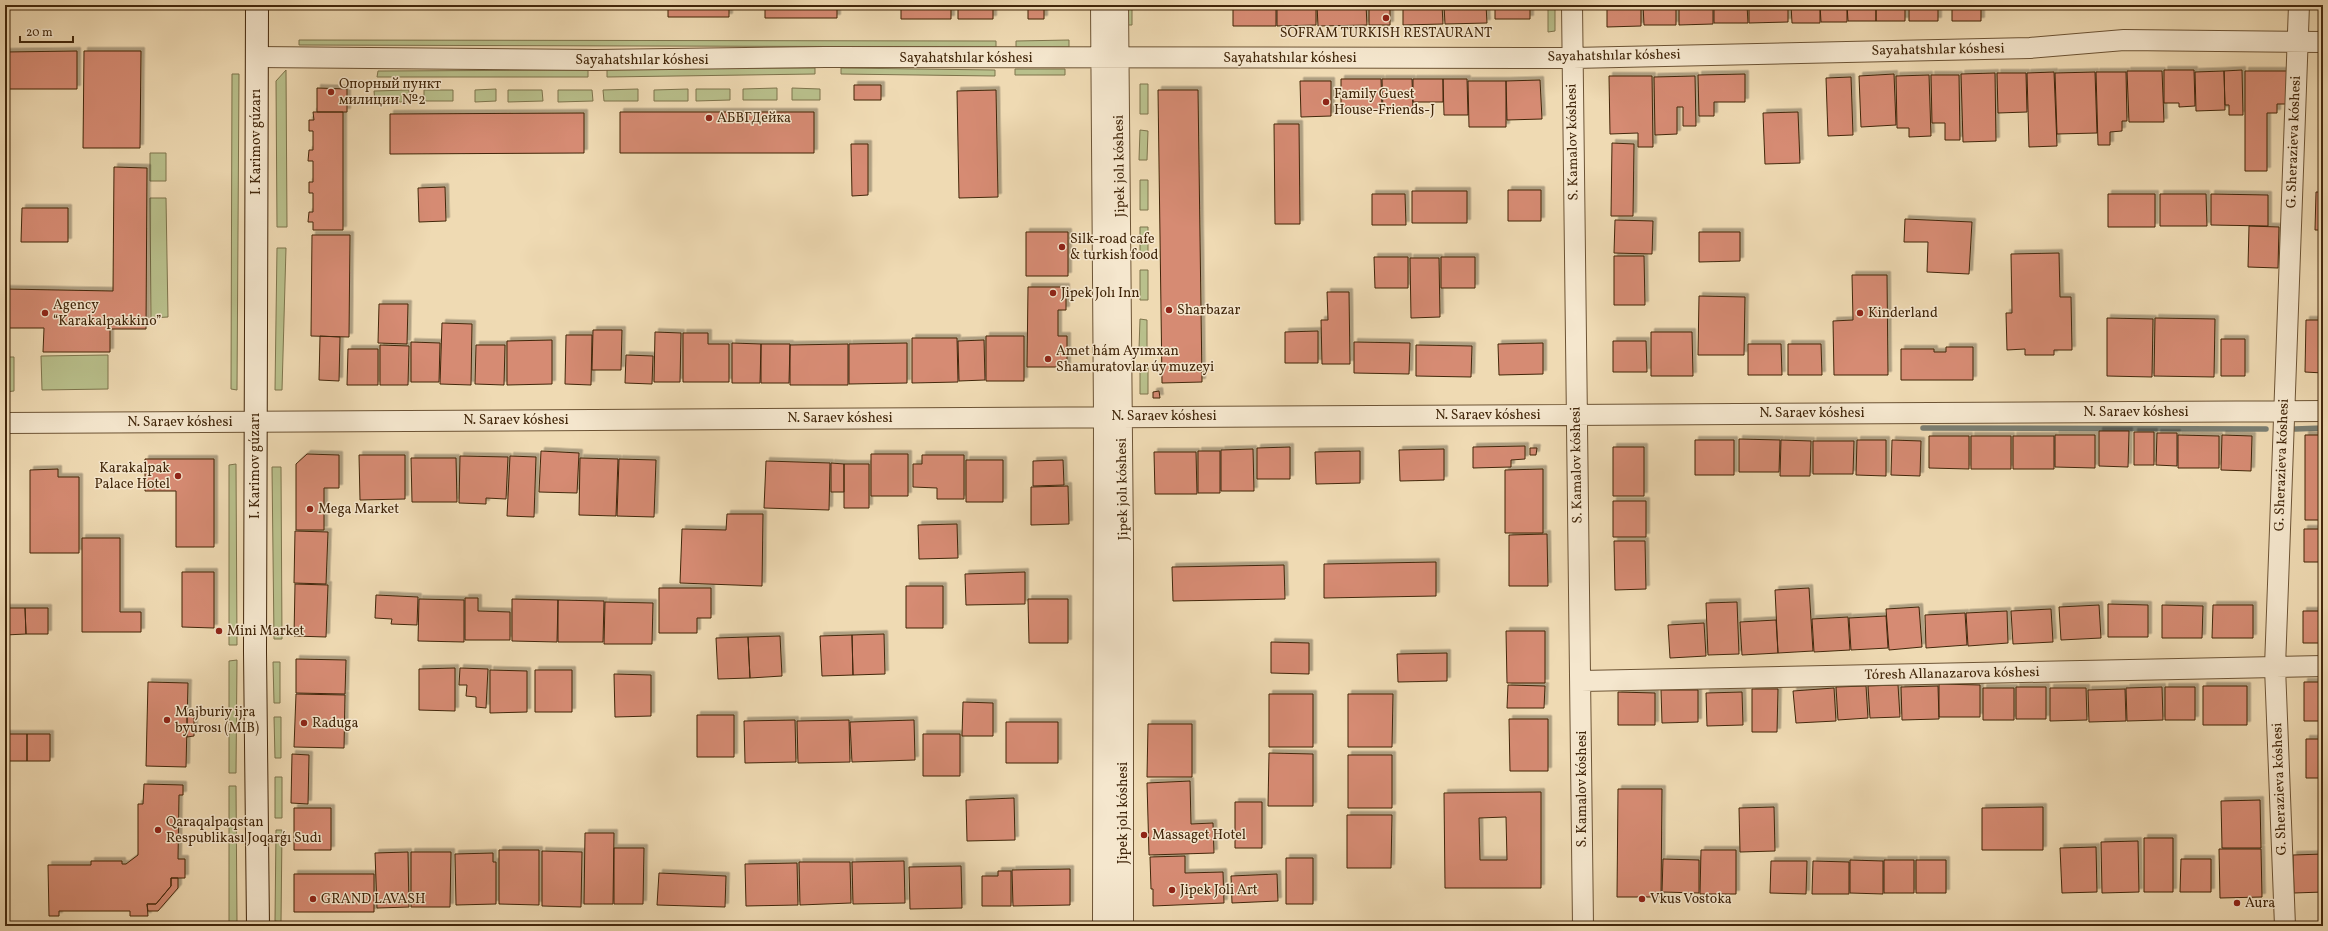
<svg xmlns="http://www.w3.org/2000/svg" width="2328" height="931" font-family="Vollkorn,serif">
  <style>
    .green { fill: #b9c08c; stroke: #7e744c }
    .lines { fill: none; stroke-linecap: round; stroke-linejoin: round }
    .stream { stroke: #7a7e72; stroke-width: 5.5 }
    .building { fill: #d68b73; stroke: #42270b; fill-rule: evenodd; filter: url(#shadow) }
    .minor-casing { stroke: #6d5435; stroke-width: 22 }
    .secondary-casing { stroke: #42270b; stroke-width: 24 }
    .minor { stroke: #f5e7ce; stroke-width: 20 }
    .secondary { stroke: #f5e7ce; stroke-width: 22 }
    .poi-dot { fill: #8f2418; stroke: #f5e7ce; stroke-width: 1.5 }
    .labels { text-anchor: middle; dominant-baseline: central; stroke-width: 3; stroke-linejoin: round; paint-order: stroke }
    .poi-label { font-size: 14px; fill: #42270b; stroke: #f5e7ce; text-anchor: start }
    .street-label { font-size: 14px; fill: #42270b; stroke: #f5e7ce }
  </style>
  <defs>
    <filter id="shadow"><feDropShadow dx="3.5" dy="-3.5" stdDeviation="0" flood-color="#0004"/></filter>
  </defs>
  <rect width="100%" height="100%" fill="#efdab3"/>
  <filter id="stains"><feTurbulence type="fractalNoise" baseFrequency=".005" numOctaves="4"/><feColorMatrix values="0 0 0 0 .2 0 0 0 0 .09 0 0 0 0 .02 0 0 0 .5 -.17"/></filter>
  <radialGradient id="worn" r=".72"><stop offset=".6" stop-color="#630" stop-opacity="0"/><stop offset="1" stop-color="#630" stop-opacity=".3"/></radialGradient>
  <path class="green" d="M405 5H492L487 8Z
    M1128 5H1132V25H1128Z
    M1548 5H1555V31L1548 32Z
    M299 40 996 41V47L299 45Z
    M1069 40V47H1016V41Z
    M607 68H815V74L607 77Z
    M841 68 995 70V76L841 74Z
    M1015 69H1065V75H1015Z
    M286 70 287 227H277L276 81Z
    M588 70V77H377L378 71Z
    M232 74H239L237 390 231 389Z
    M1140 84H1148V114H1140Z
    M777 88V100H743V89Z
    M792 88 820 89V100H792Z
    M496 89V101L475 102V90Z
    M638 89V101H604L603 90Z
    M688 89V101H654V90Z
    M696 89H730V100L696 101Z
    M409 90V102H375L374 91Z
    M424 90H453V101H424Z
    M508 90H542L543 101 508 102Z
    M558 90H592L593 101 558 102Z
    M1140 130 1148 131 1147 160H1139Z
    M150 153H166V181H150Z
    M1140 180H1148V210H1140Z
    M150 198H166L168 317 151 318Z
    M1140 227H1148V257H1140Z
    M277 248H286L282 390H275Z
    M1140 270H1148V300H1140Z
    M1140 319 1147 320V349H1139Z
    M108 355V389L42 390 41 356Z
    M5 357H14V391L5 392Z
    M1140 365H1148V394H1140Z
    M236 464 237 645H229V465Z
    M272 467H281L282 639H274Z
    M237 660 236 773H229V661Z
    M273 662H280V703H274Z
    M274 717H281V758H275Z
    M275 777H282V818H275Z
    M229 786H236L237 922H229Z
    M276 830H282L281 922 275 921Z"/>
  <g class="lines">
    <path class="stream" d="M1923 428 2266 429
      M2295 429 2323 428"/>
  </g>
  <path class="building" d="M668 5H729V17H668Z
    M765 5H837V18H765Z
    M901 5H951V19H901Z
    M958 5H993V19H958Z
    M1028 5H1044V19H1028Z
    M1156 5H1196V9H1156Z
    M1233 5H1276V26H1233Z
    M1277 5H1316V25L1277 26Z
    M1317 5H1366L1367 25 1318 26Z
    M1369 5H1390V25H1369Z
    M1403 5H1442L1443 24 1403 25Z
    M1444 5H1486L1487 23 1445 24Z
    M1495 5H1530V19H1495Z
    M1607 5H1641V26L1607 27Z
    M1643 5H1676V25H1644Z
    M1679 5H1713V24L1679 25Z
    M1714 5H1747L1748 23H1714Z
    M1749 5H1788V22L1749 23Z
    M1791 5H1820V23H1792Z
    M1820 5H1847V22H1821Z
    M1847 5H1876V21H1848Z
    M1876 5H1905V21H1876Z
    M1909 5H1938V21H1909Z
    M1952 5H1981V21H1952Z
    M77 51V89H5V52Z
    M84 51H141L140 148H83Z
    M2164 70H2194L2195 106 2179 107V103H2164Z
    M2242 70 2243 115H2229V105H2225L2224 71Z
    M2127 71H2162L2164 122H2129Z
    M2224 71 2225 110 2196 111 2195 72Z
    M2245 71H2291V104H2277V113H2267V171H2245Z
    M2054 72 2057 146 2029 147 2027 73Z
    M2095 72 2097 133 2057 134 2055 73Z
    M2096 72H2126L2127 121H2122V131L2110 132V145H2098Z
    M1995 73 1996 141 1963 142 1961 74Z
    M1997 73H2026L2027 112 1998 113Z
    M1745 74V102H1714V116H1699L1698 75Z
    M1894 74 1896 125 1861 127 1859 76Z
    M1929 75 1931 136 1909 137V128H1897L1896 76Z
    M1931 75H1959L1960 140H1945V123H1932Z
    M1609 76H1652L1653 147H1638V133L1610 134Z
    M1695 76 1696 126H1683V107H1677V134L1655 135 1654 77Z
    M1851 77 1853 135 1828 136 1826 78Z
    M1341 79H1381L1382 109 1341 110Z
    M1382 79H1412L1413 109 1383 110Z
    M1413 79H1443V102H1413Z
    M1443 79H1467L1468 115H1444Z
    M2322 79H2323V127H2319Z
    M1540 80 1542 119 1507 120 1506 81Z
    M1300 81H1331V116L1301 117Z
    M1468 81H1506V127H1469Z
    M854 85H881V100H854Z
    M317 88 347 89V112H317Z
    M996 90 998 197 959 198 957 91Z
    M1158 90H1198L1202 382 1162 383Z
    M313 112H343V230H313V222H308L309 212H313V193H309V182H313V161H308L309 150H313V131H309V120H314Z
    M620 112H814V153H620Z
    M1798 112 1800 163 1765 164 1763 113Z
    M584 113V153L390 154V114Z
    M1274 124H1299L1300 224H1275Z
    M1612 143 1634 144 1633 216H1611Z
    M851 144H868V195L852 196Z
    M114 167 147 168 146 329H110V352H43L44 328H5V289L113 291Z
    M445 187 446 221 419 222 418 188Z
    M1508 190H1541V221H1508Z
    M1412 191H1467V223H1412Z
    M2316 192H2323V230H2315Z
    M1372 194H1405L1406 225H1372Z
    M2108 194H2155V227H2108Z
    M2160 194H2206L2207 226H2160Z
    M2211 194 2268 195V226L2211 225Z
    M22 208H68V242H21Z
    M1905 219 1972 222 1969 274 1927 272 1928 242H1904Z
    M1615 220 1653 221 1652 254 1614 253Z
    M2249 226 2279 227 2278 268 2248 267Z
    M1026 232H1068V276H1026Z
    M1699 232H1740V261L1699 262Z
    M312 235H350L349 337 311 336Z
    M2059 253 2060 297H2071L2072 350H2054V355H2025V349L2007 350 2006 313H2012L2011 254Z
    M1614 256H1644L1645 305H1614Z
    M1374 257H1408V288H1375Z
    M1441 257H1475V288H1441Z
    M1410 258H1439L1440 317 1411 318Z
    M1852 275H1887L1888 375H1834L1833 321 1853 320Z
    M1028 287H1066V310H1058V336H1067V367H1027Z
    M1327 292H1349L1350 364H1322L1321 320H1328Z
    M1699 296 1745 297 1744 355H1698Z
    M379 304H408L407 344 378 343Z
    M2107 318 2153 319 2152 377 2107 376Z
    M2155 318 2215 319 2214 377 2154 376Z
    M2306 320H2323V373L2305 372Z
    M442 323 472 324 471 385 440 384Z
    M593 330H622L621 370H592Z
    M1318 331V363H1285V332Z
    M655 332 681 333 680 382H654Z
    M1651 332H1692L1693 376H1651Z
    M683 333H708V344H729V382H683Z
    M566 335H592L591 385 565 384Z
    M320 336 340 337 339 381 319 380Z
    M986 336H1024V381H986Z
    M912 338H957L958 382 912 383Z
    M2221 339H2245V376H2221Z
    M552 340V384L507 385V341Z
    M984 340 985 380 959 381 958 341Z
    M1613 341H1646L1647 372H1613Z
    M411 342 440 343 439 382H411Z
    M1354 342 1410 343 1409 374 1354 373Z
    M732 343 761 344 760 383H732Z
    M907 343V383L849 384V344Z
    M1543 343V374L1499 375 1498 344Z
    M761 344H790L789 383H761Z
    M848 344V385H790V345Z
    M1748 344H1781L1782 375H1748Z
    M1788 344H1821L1822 375H1788Z
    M380 345 409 346 408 385H380Z
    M476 345H505L504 385 475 384Z
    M1416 345 1472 346 1471 377 1416 376Z
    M1946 347H1973V380H1901V349H1934V352H1946Z
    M348 349H378V385H347Z
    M626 355 653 356 652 384 625 383Z
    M1159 391 1160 398H1153V392Z
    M2099 431H2129L2128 467 2099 466Z
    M2134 432H2154V465H2134Z
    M2157 433H2177V466L2156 465Z
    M2055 435H2095V468L2055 467Z
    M2178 435 2219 436V468H2178Z
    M2222 435 2252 436 2251 471 2221 470Z
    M2305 435H2323V520H2305Z
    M1929 436H1969V469L1929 468Z
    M1971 436H2011V469H1971Z
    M2013 436H2054V469H2013Z
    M1739 439 1780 440 1779 472H1739Z
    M1695 440H1734V475H1695Z
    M1781 440 1811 441 1810 476H1780Z
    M1857 440H1886V476L1856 475Z
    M1892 440 1921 441 1920 476 1891 475Z
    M1813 441H1854L1853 474H1813Z
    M1525 446V459L1511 460V467L1473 468V447Z
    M1290 447V479H1257V448Z
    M1613 447H1644V496H1613Z
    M1530 448H1537L1536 455H1530Z
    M1253 449 1254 491H1221V450Z
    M1444 449V480L1400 481 1399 450Z
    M541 451 579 453 577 493 539 492Z
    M1198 451H1220V493H1198Z
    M1360 451V483L1316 484 1315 452Z
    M1154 452H1196L1197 494H1155Z
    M307 454 339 455V488H324V530H296V464Z
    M871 454H908V496H871Z
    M359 455H405V499L360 500Z
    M922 455H964V499H937V488L913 487V464H922Z
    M460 456 508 457 506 499 486 498V504L459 503Z
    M510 456 536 457 534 517 507 516Z
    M411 458H456L457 502H412Z
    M580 458 618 459 616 516 579 515Z
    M145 459H214V547H176V491H145Z
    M619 459 656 460 654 517 617 516Z
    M966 460H1003V502H966Z
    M1063 460 1064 485 1033 486V461Z
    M766 461 830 463 829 510 764 508Z
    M831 463 844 464V492H831Z
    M844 464H869V508H844Z
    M58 469V477H79V553H30V470Z
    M1543 469V533H1505V470Z
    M1068 486 1069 524 1031 525V487Z
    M1613 501H1646V537H1613Z
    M727 514H763L762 586 680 583 682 529 726 530Z
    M957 524 958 558 919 559 918 525Z
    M2304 529H2323V562H2304Z
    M295 531 328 532 326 584 294 583Z
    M1547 534 1548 586H1509V535Z
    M82 538H120V612H141V632H82Z
    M1614 541H1645L1646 589 1615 590Z
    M1436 562V596L1324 598V564Z
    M1284 565 1285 599 1173 601 1172 567Z
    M182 572H214V628L182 627Z
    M1025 572V604L966 605 965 574Z
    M295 584 328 585 326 637 294 636Z
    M906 586H943V628H906Z
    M659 588H711V618H697V633H659Z
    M1809 588 1813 651 1778 653 1775 590Z
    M376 595 418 597 417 625 391 624 392 619 375 618Z
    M465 598H478V611L510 612V640H465Z
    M419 599 464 600V642L418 641Z
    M512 599 558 600 557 642 512 641Z
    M1028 599H1068V643H1029Z
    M558 600 604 601 603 642H558Z
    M605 602 653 603 652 644H604Z
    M1737 602 1739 654 1708 655 1706 603Z
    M2108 604 2148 605V637H2108Z
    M2099 605 2101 638 2061 640 2059 607Z
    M2162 605 2203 606 2202 638H2162Z
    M2213 605H2253V638H2212Z
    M1919 607 1922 647 1889 650 1886 609Z
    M5 608H25L26 634 5 635Z
    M25 608H48V634H26Z
    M2051 609 2053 642 2013 644 2011 611Z
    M2007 611 2008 643 1968 646 1966 613Z
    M2303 611H2323V643H2303Z
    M1965 613 1967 645 1926 648 1925 615Z
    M1886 616 1888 648 1851 650 1849 618Z
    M1848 617 1850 650 1814 652 1812 619Z
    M1776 620 1778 653 1742 655 1740 622Z
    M1704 623 1706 656 1670 658 1668 625Z
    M1506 631H1545V683H1507Z
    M884 634 885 674 853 675 852 635Z
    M852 635 853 675 822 676 820 636Z
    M780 636 782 676 750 678 748 637Z
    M748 637 750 678 718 679 716 638Z
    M1271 642 1309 643V674L1271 673Z
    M1447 653V681L1398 682 1397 654Z
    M296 659 346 660 345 694 296 693Z
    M455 668V711L419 710V669Z
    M460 668 488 669 486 708 476 707V697L466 696 467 685H459Z
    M490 670 527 671V712L490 713Z
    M535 670H572V712H535Z
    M614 674 651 675V716L615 717Z
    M148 682 188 683 186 767 146 766Z
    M2304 682H2323V721H2304Z
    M1939 684 1980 685V717H1939Z
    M1508 685 1545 686 1544 708H1507Z
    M1898 685 1900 717 1870 718 1868 686Z
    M1866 686 1868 718 1838 720 1836 687Z
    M1938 686 1939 719 1902 720 1901 687Z
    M2203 686H2247V725H2203Z
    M2016 687H2046V719H2016Z
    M2162 687 2163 720 2127 721 2126 688Z
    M2165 687H2195V720H2165Z
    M1834 688 1836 721 1796 723 1793 691Z
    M1983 688H2014V720H1983Z
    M2050 688H2086L2087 720 2050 721Z
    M1752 689H1778L1777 732H1752Z
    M2125 689 2126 721 2089 722 2088 690Z
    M1661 690H1698V722L1662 723Z
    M1618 692 1655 693V725H1618Z
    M1742 692 1743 725 1707 726 1706 693Z
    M296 694 345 695 344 748 294 747Z
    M1269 694H1313V747H1269Z
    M1348 694H1393L1392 747H1348Z
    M963 702 993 703V736H962Z
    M187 715H194V736L187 737Z
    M697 715H734V757H697Z
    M1509 719H1548V771H1510Z
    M795 720 796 762 745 763 744 721Z
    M849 720 850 762 798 763 797 721Z
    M914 720 915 760 852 762 850 722Z
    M1006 722H1058V763H1006Z
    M1148 724H1192V777H1147Z
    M5 734H27V761H5Z
    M27 734H50V761H27Z
    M923 734H960V776H923Z
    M2306 739H2323V778H2306Z
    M1269 753 1313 754V806H1268Z
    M292 754 309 755 308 804 291 803Z
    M1348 755H1392V808H1348Z
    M1190 781 1191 824 1213 823 1214 853 1149 855 1147 783Z
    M144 784 183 785V795H179L178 859H185V878H171V886L156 904H147L148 916H130V911H59V916H49L48 865H91V861H122V864H126L138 855V804H143Z
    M1618 789H1662L1661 897H1617Z
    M1541 792V888H1445L1444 793ZM1506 817 1507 860H1480L1479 818Z
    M1014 798 1015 840 967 841 966 800Z
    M2260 800 2261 848H2222L2221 801Z
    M1235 802H1262V848H1235Z
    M1774 807 1775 851 1740 852 1739 808Z
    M2043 807V850H1982V808Z
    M294 808H331V850H294Z
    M1347 815H1392L1391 868H1347Z
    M585 833H614L613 904H584Z
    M2144 838H2173V892H2144Z
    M2138 841 2139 892 2102 893 2101 842Z
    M2096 847 2097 892 2062 893 2060 848Z
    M614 848H644L643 904H614Z
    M2219 849H2261L2262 897 2220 898Z
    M499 850H539V905L499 904Z
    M1701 850H1736V894H1700Z
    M542 851 582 852 581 907 542 906Z
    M408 852 409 907 377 908 375 853Z
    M411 852H451L450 907H411Z
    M493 853V862H496V904L456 905 455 854Z
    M2323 854V892L2294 893 2293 855Z
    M1185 856V873L1223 872 1224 903 1153 906V889H1151L1150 857Z
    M1286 858H1313V904H1286Z
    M1663 859 1699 860V893L1662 892Z
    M2181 859H2211V892H2180Z
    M1850 860 1883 861V894L1850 893Z
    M1884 860H1914V893H1884Z
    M1916 860H1946V893H1916Z
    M904 861 905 903 853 904 852 862Z
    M1771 861H1807L1806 894 1770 893Z
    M1813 861 1849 862V894H1812Z
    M799 862H850L851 903 800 905Z
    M797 863 798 905 746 906 745 864Z
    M961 866 962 908 910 909 909 867Z
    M1070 869V905L1013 906 1012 870Z
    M998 871H1011V906H982V876H998Z
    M659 873 726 876 725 907 657 905Z
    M294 874H374V912H294Z
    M1277 874 1278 901 1232 903 1231 876Z
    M171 878H178V888L158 911H148L147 904H156L171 886Z"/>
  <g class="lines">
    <defs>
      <path id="minor" d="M1101 5 1104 416 1103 926
        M1118 5 1123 549V926
        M1572 5 1583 926
        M257 57 595 60 825 57 1573 58 2030 48 2124 40 2323 42
        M5 423 2323 411
        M1581 681 2323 666
        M2285 926 2275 667 2299 5"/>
      <path id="secondary" d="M257 5 255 652 258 926"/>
    </defs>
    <use href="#minor" class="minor-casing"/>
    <use href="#secondary" class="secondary-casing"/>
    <use href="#minor" class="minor"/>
    <use href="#secondary" class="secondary"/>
  </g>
  <g class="poi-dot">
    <circle cx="1386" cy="18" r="4"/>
    <circle cx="331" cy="92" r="4"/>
    <circle cx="1326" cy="102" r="4"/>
    <circle cx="709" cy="118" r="4"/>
    <circle cx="1062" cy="247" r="4"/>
    <circle cx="1053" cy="293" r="4"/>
    <circle cx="1169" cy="310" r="4"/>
    <circle cx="45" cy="313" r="4"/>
    <circle cx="1860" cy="313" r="4"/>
    <circle cx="1048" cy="359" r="4"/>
    <circle cx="178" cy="476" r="4"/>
    <circle cx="310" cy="509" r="4"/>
    <circle cx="219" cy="631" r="4"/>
    <circle cx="167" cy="720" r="4"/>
    <circle cx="304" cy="723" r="4"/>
    <circle cx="158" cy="830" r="4"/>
    <circle cx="1144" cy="835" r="4"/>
    <circle cx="1172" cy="890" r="4"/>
    <circle cx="313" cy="899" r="4"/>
    <circle cx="1642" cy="899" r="4"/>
    <circle cx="2237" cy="903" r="4"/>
  </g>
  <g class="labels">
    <g class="poi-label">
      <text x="1386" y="33" text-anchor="middle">SOFRAM TURKISH RESTAURANT</text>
      <text x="339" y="84">Опорный пункт<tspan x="339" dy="16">милиции №2</tspan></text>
      <text x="1334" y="94">Family Guest<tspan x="1334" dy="16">House-Friends-J</tspan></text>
      <text x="717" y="118">АБВГДейка</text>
      <text x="1070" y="239">Silk-road cafe<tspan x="1070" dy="16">&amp; turkish food</tspan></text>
      <text x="1061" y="293">Jipek Jolı Inn</text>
      <text x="53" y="305">Agency<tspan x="53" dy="16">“Karakalpakkino”</tspan></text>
      <text x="1177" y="310">Sharbazar</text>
      <text x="1868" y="313">Kinderland</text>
      <text x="1056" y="351">Amet hám Ayımxan<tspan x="1056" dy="16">Shamuratovlar úy muzeyi</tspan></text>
      <text x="170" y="468" text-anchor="end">Karakalpak<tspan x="170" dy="16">Palace Hotel</tspan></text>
      <text x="318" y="509">Mega Market</text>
      <text x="227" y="631">Mini Market</text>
      <text x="175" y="712">Majburiy ijra<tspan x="175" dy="16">byurosı (MIB)</tspan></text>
      <text x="312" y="723">Raduga</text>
      <text x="166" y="822">Qaraqalpaqstan<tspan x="166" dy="16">Respublikası Joqarǵı Sudı</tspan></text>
      <text x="1152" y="835">Massaget Hotel</text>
      <text x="1180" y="890">Jipek Joli Art</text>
      <text x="321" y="899">GRAND LAVASH</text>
      <text x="1650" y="899">Vkus Vostoka</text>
      <text x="2245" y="903">Aura</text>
    </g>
    <g class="street-label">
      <text transform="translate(1938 50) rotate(-1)">Sayahatshılar kóshesi</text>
      <text transform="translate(1614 56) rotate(-1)">Sayahatshılar kóshesi</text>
      <text x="966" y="58">Sayahatshılar kóshesi</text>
      <text x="1290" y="58">Sayahatshılar kóshesi</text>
      <text x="642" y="60">Sayahatshılar kóshesi</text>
      <text transform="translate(256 142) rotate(-90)">I. Karimov gúzarı</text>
      <text transform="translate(1573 142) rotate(-91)">S. Kamalov kóshesi</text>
      <text transform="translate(2294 142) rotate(-88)">G. Sherazieva kóshesi</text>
      <text transform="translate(1120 166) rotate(-91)">Jipek jolı kóshesi</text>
      <text x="2136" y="412">N. Saraev kóshesi</text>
      <text x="1812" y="413">N. Saraev kóshesi</text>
      <text x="1488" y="415">N. Saraev kóshesi</text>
      <text x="1164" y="416">N. Saraev kóshesi</text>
      <text x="840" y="418">N. Saraev kóshesi</text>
      <text x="516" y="420">N. Saraev kóshesi</text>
      <text x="180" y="422">N. Saraev kóshesi</text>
      <text transform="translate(1577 465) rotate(-91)">S. Kamalov kóshesi</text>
      <text transform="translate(2282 465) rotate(-88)">G. Sherazieva kóshesi</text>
      <text transform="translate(255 466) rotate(-90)">I. Karimov gúzarı</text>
      <text transform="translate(1123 489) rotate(-91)">Jipek jolı kóshesi</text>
      <text transform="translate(1952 674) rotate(-1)">Tóresh Allanazarova kóshesi</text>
      <text transform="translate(1582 789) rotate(-90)">S. Kamalov kóshesi</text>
      <text transform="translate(2280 789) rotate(-92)">G. Sherazieva kóshesi</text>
      <text transform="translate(1123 813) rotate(-90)">Jipek jolı kóshesi</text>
    </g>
  </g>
  <rect width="2328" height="931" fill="none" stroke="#efdab3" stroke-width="20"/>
  <rect x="6" y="6" width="2316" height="919" fill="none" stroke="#42270b" stroke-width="2"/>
  <rect x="10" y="10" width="2308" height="911" fill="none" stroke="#42270b"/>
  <path d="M20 36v6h53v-6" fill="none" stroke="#42270b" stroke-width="2"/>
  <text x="26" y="36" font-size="12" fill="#42270b" stroke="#f5e7ce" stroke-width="3" paint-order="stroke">20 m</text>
  <rect width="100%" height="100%" filter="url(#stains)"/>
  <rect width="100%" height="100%" fill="url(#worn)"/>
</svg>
